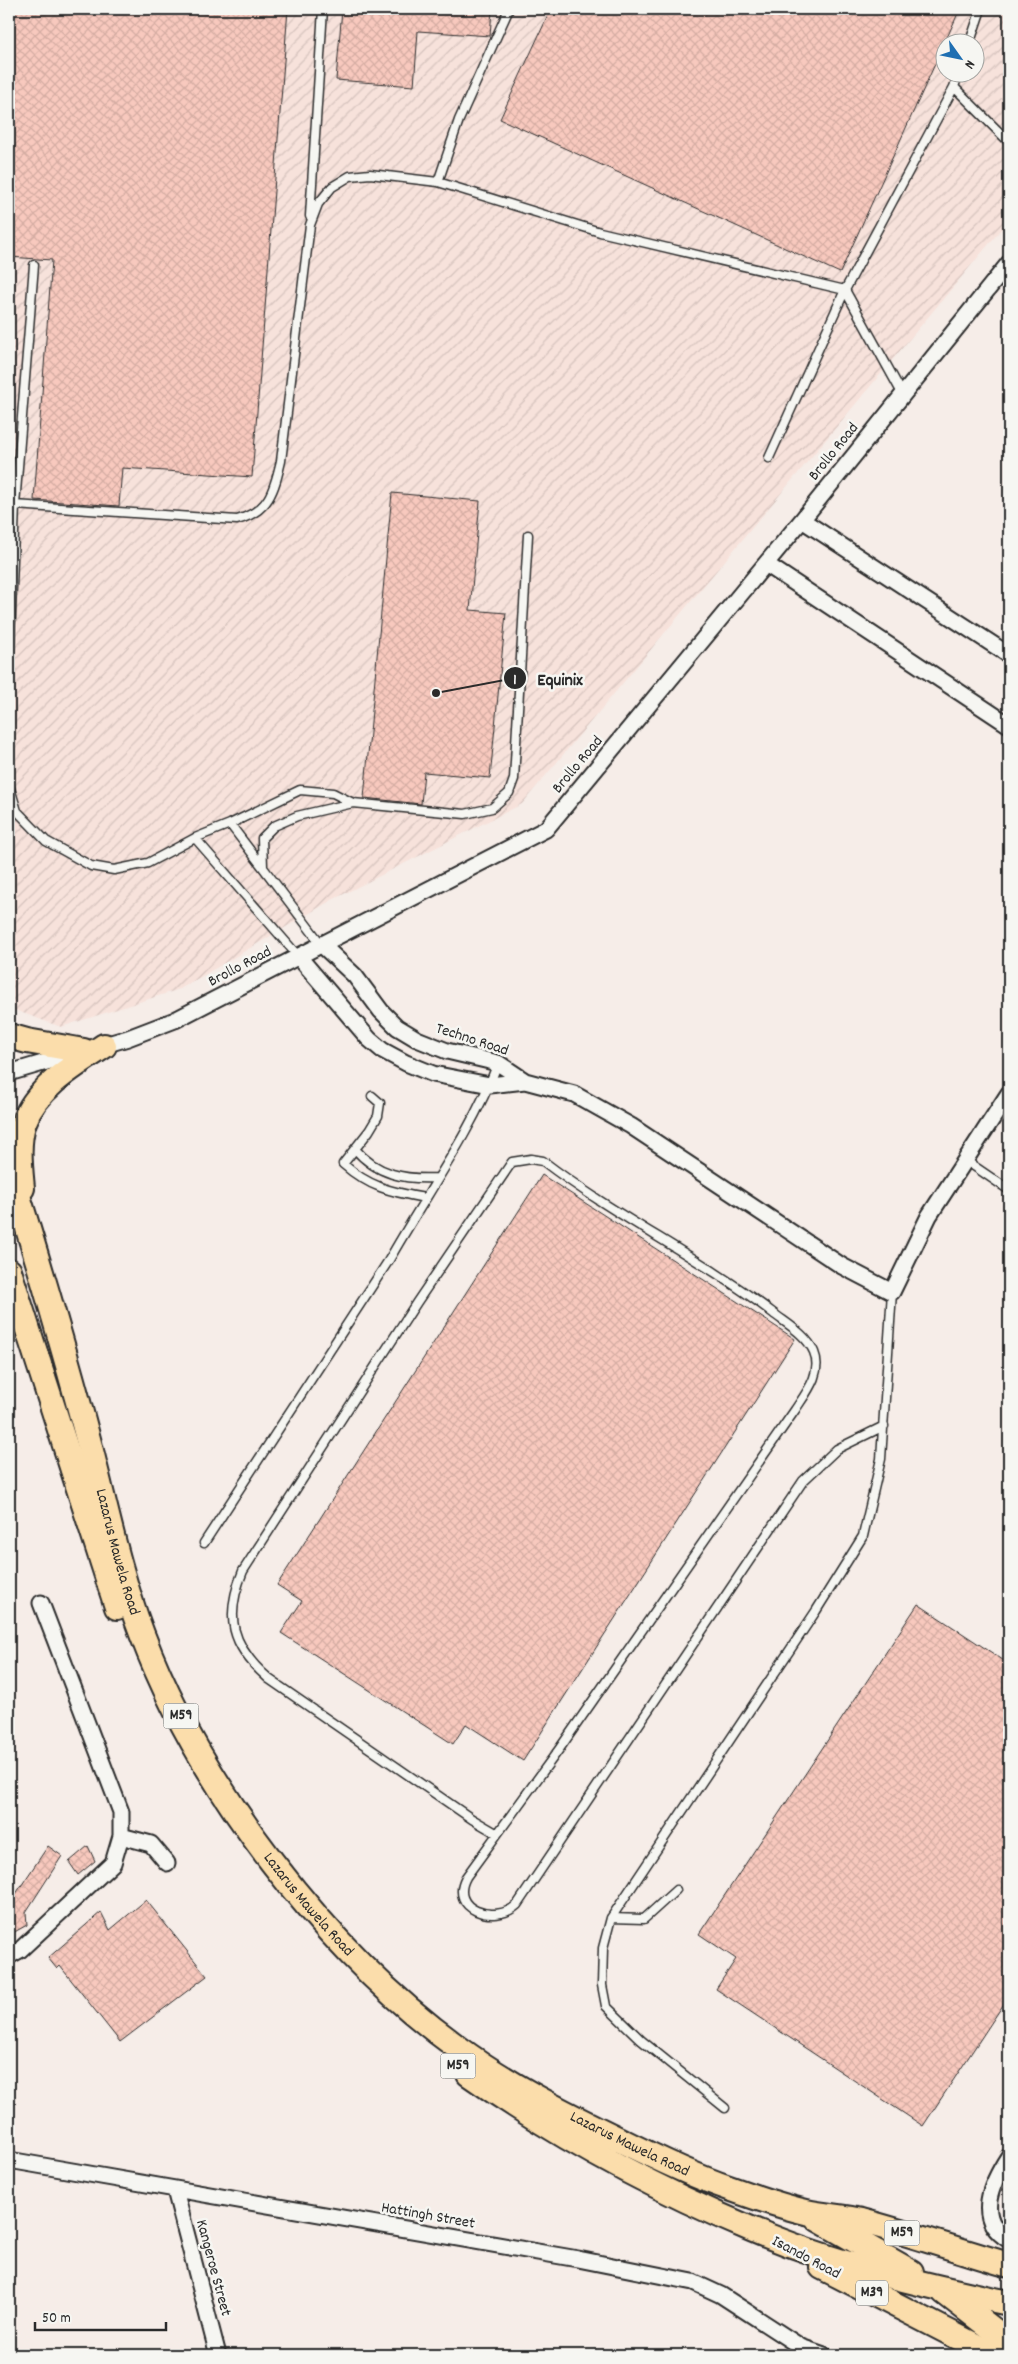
<svg xmlns="http://www.w3.org/2000/svg" width="1018" height="2364" font-family="Dekko,sans-serif">
  <style>
    .industrial { fill: url(#industrial-furrows); fill-rule: evenodd }
    .building { fill: url(#building-cross-hatch); stroke: #2b2b2b }
    .lines { fill: none; stroke-linecap: round; stroke-linejoin: round }
    .service-casing { stroke: #2b2b2b; stroke-width: 11 }
    .minor-casing { stroke: #2b2b2b; stroke-width: 19 }
    .primary-casing { stroke: #2b2b2b; stroke-width: 28 }
    .service { stroke: #f6f6f2; stroke-width: 8 }
    .minor { stroke: #f6f6f2; stroke-width: 15 }
    .primary { stroke: #fbddab; stroke-width: 24 }
    .labels { text-anchor: middle; dominant-baseline: central; stroke-width: 5; stroke-linejoin: round; paint-order: stroke }
    .shield { fill: #f6f6f2; stroke: #686867; stroke-width: 1 }
    .shield-label { font-size: 15px; font-weight: bold; fill: #2b2b2b }
    .street-label { font-size: 16px; fill: #2b2b2b; stroke: #f6f6f2 }
    .leader { fill: none; stroke: #2b2b2b; stroke-width: 2 }
    .callout-dot { fill: #2b2b2b; stroke: #f6f6f2; stroke-width: 2 }
    .mark-label { font-size: 15px; text-anchor: middle; font-weight: bold; fill: #fff }
    .callout-label { font-size: 18px; text-anchor: middle; font-weight: bold; fill: #2b2b2b; stroke: #f6f6f2; stroke-width: 5; stroke-linejoin: round; paint-order: stroke }
  </style>
  <defs>
    <pattern id="industrial-furrows" width="10" height="10" patternUnits="userSpaceOnUse" patternTransform="scale(1.25)"><rect width="10" height="10" fill="#f7e2db"/><path d="M-1 1l2-2M0 10L10 0M9 11l2-2" fill="none" stroke="#d4c2bc"/></pattern>
    <pattern id="building-cross-hatch" width="8" height="8" patternUnits="userSpaceOnUse" patternTransform="scale(1.25)"><rect width="8" height="8" fill="#f8c9be"/><path d="M0 0l8 8M0 8l8-8" fill="none" stroke="#d5ada3"/></pattern>
  </defs>
  <rect width="100%" height="100%" fill="#f6ede8"/>
  <filter id="ink" filterUnits="userSpaceOnUse"><feTurbulence type="fractalNoise" baseFrequency=".02" numOctaves="2"/><feDisplacementMap in="SourceGraphic" scale="10" xChannelSelector="R" yChannelSelector="G"/><feConvolveMatrix kernelMatrix="1 2 1 2 8 2 1 2 1" color-interpolation-filters="sRGB"/></filter>
  <g filter="url(#ink)">
    <path class="industrial" d="M9 9H1009V220L522 804 332 900 180 989 61 1027 9 1008ZM946 42H976V72H946Z"/>
    <path class="building" d="M9 9H288L252 477 122 468 119 506 34 500 52 260 9 257Z
      M342 9H492L490 36 418 31 414 86 336 80Z
      M551 9H960L840 273 500 119Z
      M392 493 480 501 470 610 506 613 490 778 424 772 421 804 364 798Z
      M542 1175 795 1339 523 1761 466 1724 453 1744 281 1633 302 1601 277 1585Z
      M918 1604 1009 1664V1996L923 2126 716 1989 736 1959 699 1934Z
      M48 1846 62 1856 26 1912 27 1925 9 1935V1904Z
      M88 1846 95 1861 78 1875 69 1862Z
      M146 1900 207 1976 120 2042 60 1966 57 1969 48 1958 101 1912 110 1930Z"/>
    <g class="lines">
      <defs>
        <path id="service" d="M970 42 981 9
          M959 72 954 87 1009 142
          M438 182 459 120 509 9
          M310 216 323 9
          M34 265 15 505 237 520C269 511 274 491 281 461L310 225 318 204 332 187 350 176 370 174 438 182 600 232 845 290 769 458
          M903 395 845 290 954 87
          M9 505H15L9 667
          M9 785 17 811 46 841 91 866 114 870 148 863 195 838 230 824 300 790 333 793 353 803
          M230 824 321 944
          M195 838 298 956
          M263 867 262 838 274 826 297 816 353 803 465 814 492 808 509 793 514 779 528 535
          M372 1096 380 1103 378 1116 369 1131 343 1164C369 1187 391 1192 425 1198
          M355 1149C377 1175 405 1180 438 1178
          M965 1160 1009 1190
          M204 1543 389 1260C426 1194 471 1134 498 1063
          M496 1833 472 1819 269 1679C231 1646 224 1617 243 1571L417 1302 512 1162 531 1159 543 1161C616 1217 700 1257 773 1313 787 1324 807 1335 814 1352 823 1373 806 1393 795 1410L560 1748 466 1877C448 1910 495 1925 517 1905L803 1481 837 1449 884 1426
          M676 1890 644 1919 611 1918 603 1948 602 1985 606 2006 641 2040 725 2108
          M611 1918 816 1611 863 1536 881 1459 892 1292"/>
        <path id="minor" d="M802 520 1009 655
          M766 564 1009 725
          M321 944 355 976 381 1011 397 1027 417 1039 447 1051 498 1063 525 1081 574 1094 631 1126 842 1266 892 1292 929 1216 1009 1093
          M298 956 369 1039 382 1050 406 1063 433 1074 490 1085 525 1081
          M9 1073 128 1038 175 1020 546 829 802 520 1009 263
          M121 1836 151 1844 167 1863
          M9 1956 20 1950 113 1863 121 1836V1812L41 1603
          M1009 2156C992 2182 973 2219 1009 2240
          M9 2160 578 2259 693 2282 721 2295 801 2347 824 2355
          M175 2190 218 2355"/>
        <g id="primary">
          <path d="M9 1036 27 1041 84 1051"/>
          <path id="s1" d="M9 1167C37 1257 64 1348 88 1439 105 1504 118 1571 142 1634 199 1785 326 1952 457 2047 507 2084 562 2112 618 2139 654 2157 691 2175 729 2188 754 2197 780 2206 806 2212 825 2216 844 2217 862 2221 911 2234 960 2251 1009 2265"/>
          <path d="M22 1188C20 1167 17 1143 24 1122 36 1088 75 1065 104 1046"/>
          <path d="M9 1271 117 1607"/>
          <path d="M469 2074C557 2136 651 2187 751 2229 833 2264 922 2285 1009 2303"/>
          <path d="M818 2219 911 2272"/>
          <path d="M822 2267 993 2355"/>
          <path d="M944 2292 1009 2342"/>
        </g>
      </defs>
      <use href="#service" class="service-casing"/>
      <use href="#minor" class="minor-casing"/>
      <use href="#primary" class="primary-casing"/>
      <use href="#service" class="service"/>
      <use href="#minor" class="minor"/>
      <use href="#primary" class="primary"/>
    </g>
  </g>
  <g class="labels">
    <g class="shield">
      <rect x="163.5" y="1703.5" width="35" height="25" rx="4"/>
      <rect x="440.5" y="2053.5" width="35" height="25" rx="4"/>
      <rect x="884.5" y="2220.5" width="35" height="25" rx="4"/>
      <rect x="856" y="2280.5" width="32" height="25" rx="4"/>
    </g>
    <g class="shield-label">
      <text x="181" y="1716">M59</text>
      <text x="458" y="2066">M59</text>
      <text x="902" y="2233">M59</text>
      <text x="872" y="2293">M39</text>
    </g>
    <g class="street-label">
      <text transform="translate(834 452) rotate(-51)">Brollo Road</text>
      <text transform="translate(578 765) rotate(-50)">Brollo Road</text>
      <text transform="translate(240 967) rotate(-28)">Brollo Road</text>
      <text transform="translate(472 1040) rotate(18)">Techno Road</text>
      <text stroke="none"><textPath href="#s1" startOffset="400">Lazarus Mawela Road</textPath></text>
      <text stroke="none"><textPath href="#s1" startOffset="805">Lazarus Mawela Road</textPath></text>
      <text stroke="none"><textPath href="#s1" startOffset="1210">Lazarus Mawela Road</textPath></text>
      <text transform="translate(428 2216) rotate(10)">Hattingh Street</text>
      <text transform="translate(806 2258) rotate(28)">Isando Road</text>
      <text transform="translate(213 2268) rotate(75)">Kangeroe Street</text>
    </g>
  </g>
  <path class="leader" d="M436 693L515 678"/>
  <g class="callout-dot">
    <circle cx="436" cy="693" r="5"/>
    <circle cx="515" cy="678" r="12"/>
  </g>
  <g class="mark-label">
    <text x="515" y="684">1</text>
  </g>
  <g class="callout-label">
    <text x="560" y="685">Equinix</text>
  </g>
  <rect width="1018" height="2364" fill="none" stroke="#f6f6f2" stroke-width="30"/>
  <rect x="15" y="15" width="988" height="2334" fill="none" stroke="#2b2b2b" stroke-width="2" filter="url(#ink)"/>
  <g transform="translate(960 58) rotate(123)"><circle r="24" fill="#f6f6f2" stroke="#a5a5a2"/>
  <path d="M0-4L9 19L0 12L-9 19Z" fill="#1f6fb2"/>
  <text y="-8" font-size="14" font-weight="bold" text-anchor="middle" fill="#2b2b2b">N</text>
  </g>
  <path d="M35 2322v8h131v-8" fill="none" stroke="#2b2b2b" stroke-width="2.5"/>
  <text x="42" y="2322" font-size="15" fill="#2b2b2b" stroke="#f6f6f2" stroke-width="4" paint-order="stroke">50 m</text>
</svg>
